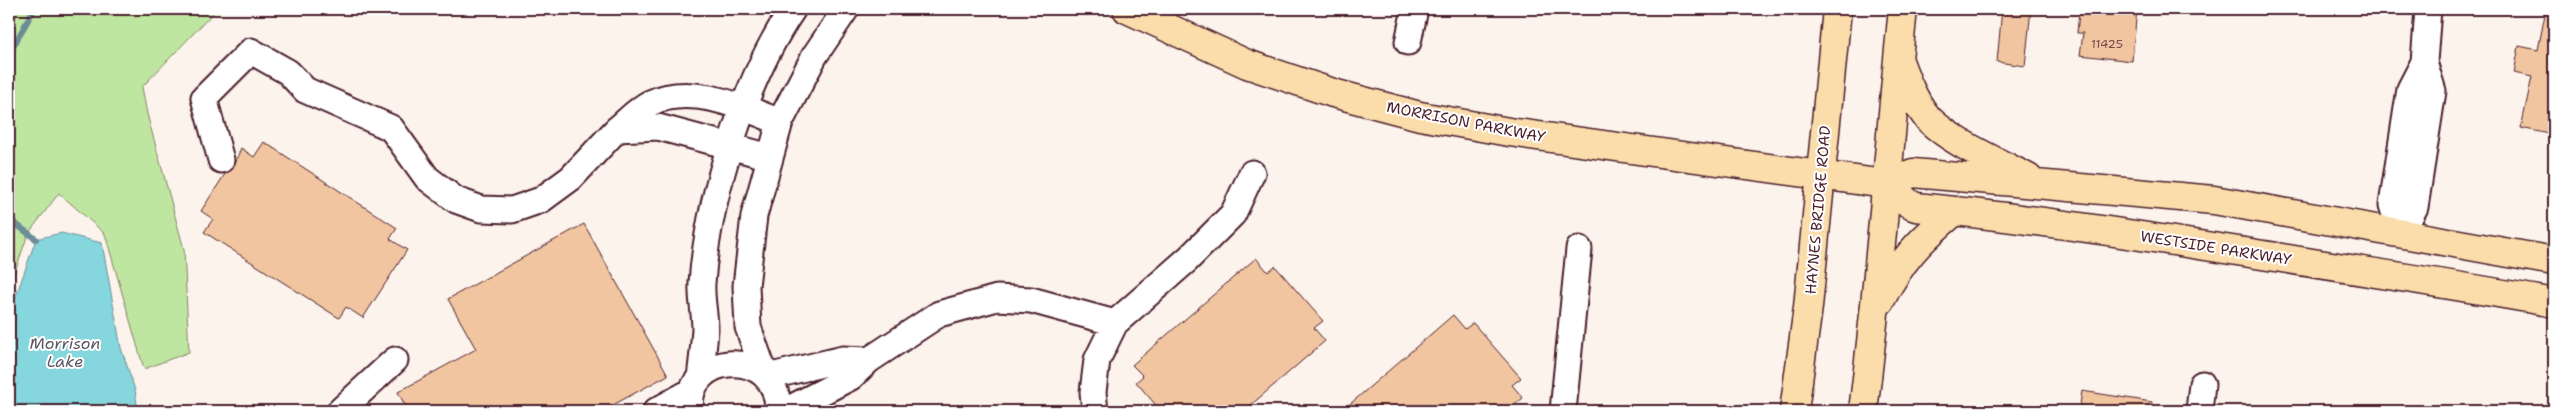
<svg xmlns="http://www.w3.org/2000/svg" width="2563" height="420" font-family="'Shantell Sans',sans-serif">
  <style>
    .green { fill: #bee6a1; stroke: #848266 }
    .water { fill: #85d7dd; stroke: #6d8d96 }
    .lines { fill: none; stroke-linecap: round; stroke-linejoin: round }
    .stream { stroke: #6d8d96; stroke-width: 6 }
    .building { fill: #f1c5a0; stroke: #4a1f2b }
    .minor-casing { stroke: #4a1f2b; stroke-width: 29 }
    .major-casing { stroke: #4a1f2b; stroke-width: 31 }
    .minor { stroke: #fff; stroke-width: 25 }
    .major { stroke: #fbddab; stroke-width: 28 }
    .labels { text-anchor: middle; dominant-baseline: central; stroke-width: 4; stroke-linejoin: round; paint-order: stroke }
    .number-label { font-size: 12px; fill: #744848 }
    .street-label { font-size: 15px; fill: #4a1f2b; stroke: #fff }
    .water-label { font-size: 16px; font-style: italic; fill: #5c5660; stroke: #fff }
  </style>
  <rect width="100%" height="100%" fill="#fcf3ec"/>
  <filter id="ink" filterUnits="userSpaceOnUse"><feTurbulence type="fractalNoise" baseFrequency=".02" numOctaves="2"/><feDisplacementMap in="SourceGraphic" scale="10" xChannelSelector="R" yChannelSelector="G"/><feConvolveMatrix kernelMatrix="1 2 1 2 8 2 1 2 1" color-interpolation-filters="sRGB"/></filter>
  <g filter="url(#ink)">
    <path class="green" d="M9 9H217L142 87 147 114 184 249 189 352 144 369 105 234 59 193 28 234 9 289Z"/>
    <path class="water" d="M61 233 102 243 121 348 135 390 138 411H9V316L36 239Z"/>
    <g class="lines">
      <path class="stream" d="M9 54 34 9
        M9 219 36 239"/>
    </g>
    <path class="building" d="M2002 9H2031L2025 66 1997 62Z
      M2085 9H2137L2132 61 2080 55 2083 33H2077L2079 12 2085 13Z
      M2546 9H2554V135L2521 128 2532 77 2514 73 2519 46 2538 50Z
      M264 142 397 228 390 239 407 250 363 318 346 307 339 318 204 232 213 219 201 211 225 174 232 170 241 148 254 157Z
      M584 224 668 375 602 411H408L398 392 476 349 448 299Z
      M1256 258 1268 272 1275 266 1323 321 1314 328 1325 341 1244 411H1161L1136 382 1143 376 1132 365Z
      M1453 315 1465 329 1473 323 1521 378 1512 385 1523 398 1507 411H1342Z
      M2082 391 2152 402 2151 411H2079Z"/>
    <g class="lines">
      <defs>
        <path id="minor" d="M1408 42 1415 9
          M770 157 658 127 617 129C627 121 638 109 650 103 691 83 742 107 780 122
          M221 160 204 98 251 51 288 72 305 90 391 128 427 178 456 200 481 209 512 210 541 200 571 178 617 129
          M2401 234 2415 207 2433 91 2424 62 2428 9
          M2401 234 2392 205 2410 89 2424 62
          M765 375 748 327 746 286 754 216 780 122 815 55 846 9
          M767 377 843 359 869 360
          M700 378C702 362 704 345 705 329 705 314 701 299 702 283 708 198 745 79 793 9
          M340 411 395 360
          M656 411 692 391
          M691 411C682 352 779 344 778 411
          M785 411 851 377 869 360 939 314 997 298 1031 300 1115 323 1188 259 1233 214 1252 173
          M1095 411 1093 392 1097 360 1115 323
          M1563 411 1579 249
          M2199 411 2202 384"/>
        <path id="major" d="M1127 9 1247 64 1333 93 1420 116 1509 132 1885 184 1913 173 2214 200 2554 261
          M1899 61C1906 80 1913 99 1926 116 1946 140 2000 163 2028 178
          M1885 184 1911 205 1916 207C2039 219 2161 239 2282 258 2373 273 2464 286 2554 303
          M1880 301C1901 260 1920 240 1955 211
          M1794 411 1808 307 1837 9
          M1863 411C1880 278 1889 143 1903 9"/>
      </defs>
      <use href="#minor" class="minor-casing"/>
      <use href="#major" class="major-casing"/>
      <use href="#minor" class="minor"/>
      <use href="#major" class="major"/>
    </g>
  </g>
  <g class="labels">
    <g class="number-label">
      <text x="2107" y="44">11425</text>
    </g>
    <g class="street-label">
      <text transform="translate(1466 122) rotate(11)">MORRISON PARKWAY</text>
      <text transform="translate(1818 210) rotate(-85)">HAYNES BRIDGE ROAD</text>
      <text transform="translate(2216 248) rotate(9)">WESTSIDE PARKWAY</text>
    </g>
    <g class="water-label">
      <text x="65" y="343">Morrison<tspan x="65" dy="18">Lake</tspan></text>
    </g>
  </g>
  <rect width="2563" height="420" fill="none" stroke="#fff" stroke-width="30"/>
  <rect x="15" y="15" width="2533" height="390" fill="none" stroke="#4a1f2b" stroke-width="2" filter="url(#ink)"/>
</svg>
